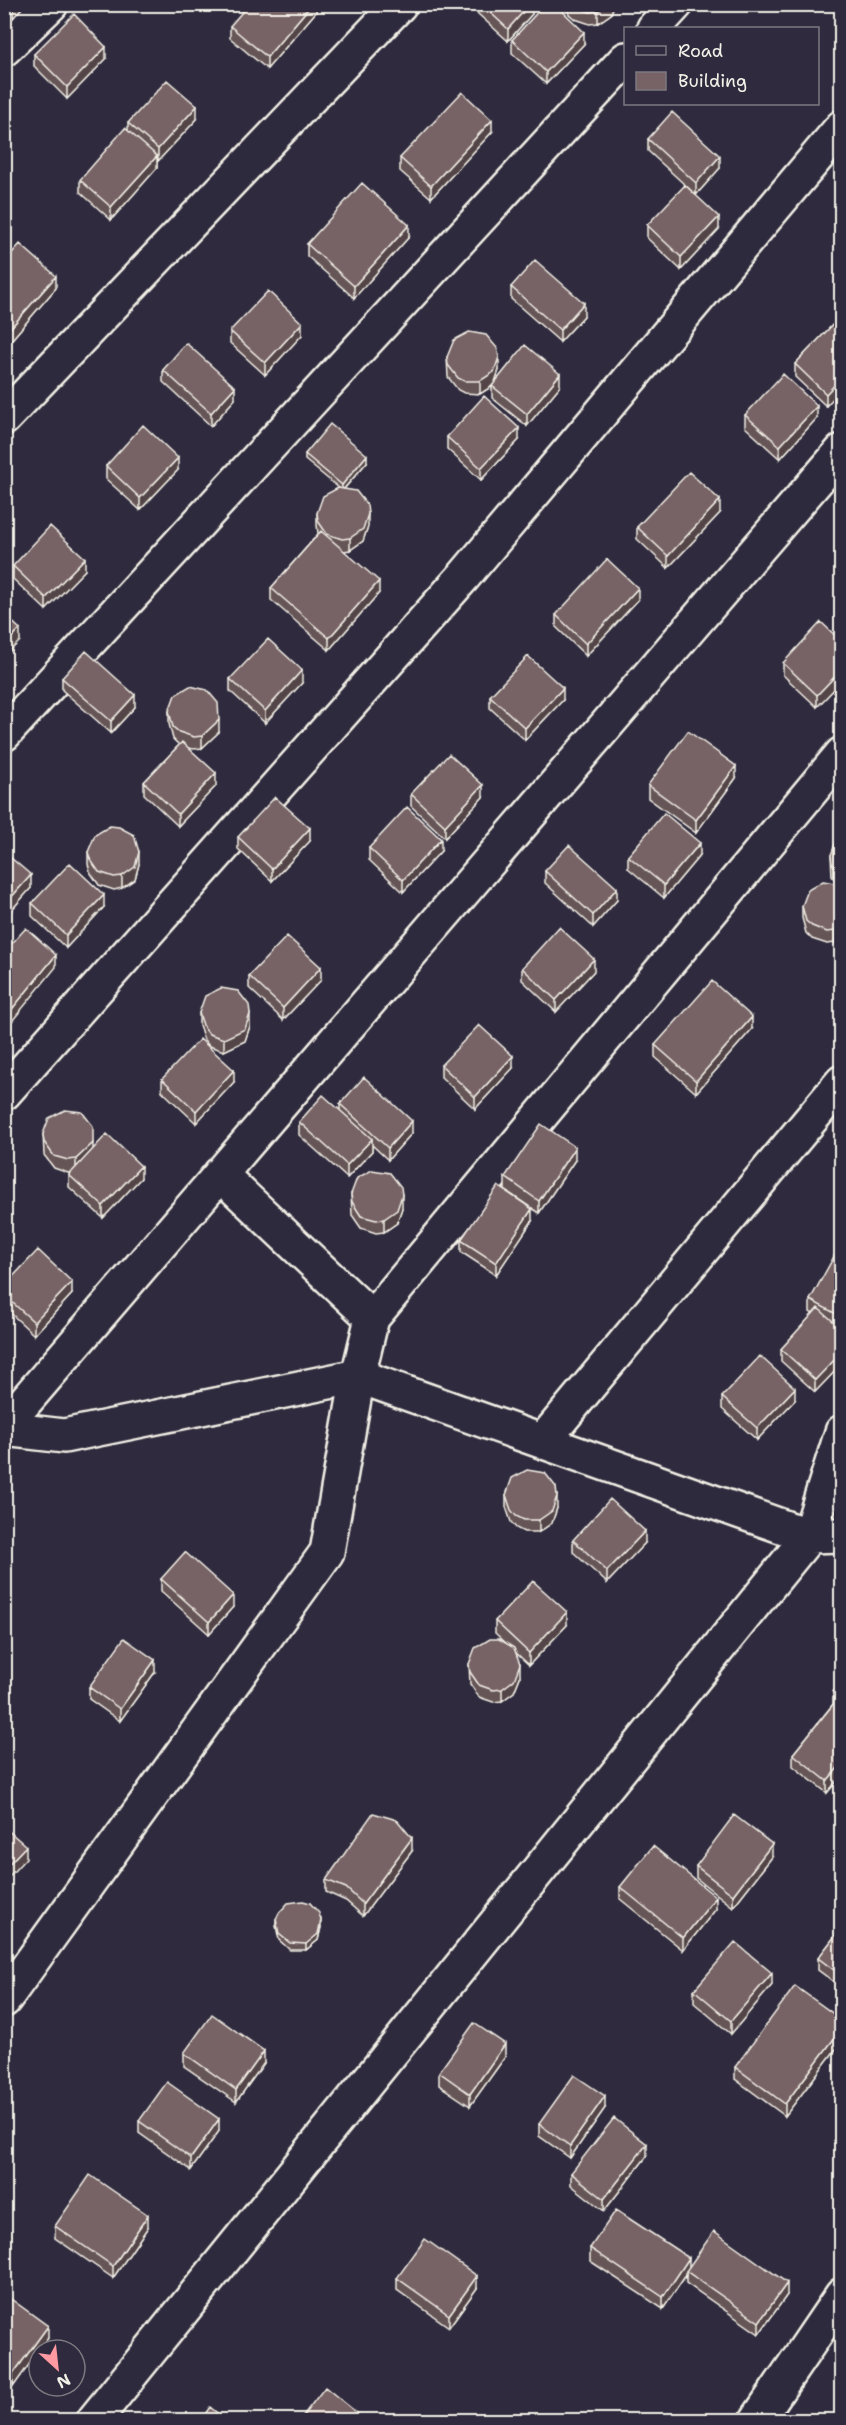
<svg xmlns="http://www.w3.org/2000/svg" width="846" height="2425" font-family="'Shantell Sans',sans-serif">
  <style>
    .lines { fill: none; stroke-linecap: round; stroke-linejoin: round }
    .minor-casing { stroke: #f4f1e8; stroke-width: 38 }
    .minor { stroke: #2f2a3d; stroke-width: 33 }
    .wall { fill: #665457; stroke: #f4f1e8; stroke-width: 1.5 }
    .shaded-wall { fill: #534547; stroke: #f4f1e8; stroke-width: 1.5 }
    .building { fill: #776265; stroke: #f4f1e8; stroke-width: 1.5 }
  </style>
  <rect width="100%" height="100%" fill="#2f2a3d"/>
  <filter id="ink" filterUnits="userSpaceOnUse"><feTurbulence type="fractalNoise" baseFrequency=".0167" numOctaves="2"/><feDisplacementMap in="SourceGraphic" scale="12" xChannelSelector="R" yChannelSelector="G"/><feConvolveMatrix kernelMatrix="1 2 1 2 8 2 1 2 1" color-interpolation-filters="sRGB"/></filter>
  <g filter="url(#ink)">
    <g class="lines">
      <defs>
        <path id="minor" d="M654 28 676 4
          M4 49 51 4
          M4 418 400 4
          M4 734 626 59
          M4 1093 464 576 842 127
          M220 1174 372 1318
          M4 1426 842 451
          M4 1429 64 1436 358 1376 809 1536 842 1535
          M543 1441 842 1082
          M4 2000 327 1552 358 1376 372 1318 842 754
          M94 2420 809 1536 842 1432
          M757 2420 842 2295"/>
      </defs>
      <use href="#minor" class="minor-casing"/>
      <use href="#minor" class="minor"/>
    </g>
    <path class="wall" d="M4 4H25L13 18 4 11Z
      M316 4V12L267 69 230 38V26Z
      M467 4H532V14L508 41Z
      M567 4H614L611 14 598 23 590 24 575 19 569 14Z
      M512 40 584 44 546 84 512 53Z
      M34 54 106 59 67 99 34 66Z
      M197 119 158 161 157 160V168L111 220 80 192V180L128 131V123Z
      M492 132 431 198 400 171V158Z
      M648 139 720 168 696 195 648 151Z
      M647 225 719 229 681 270 647 238Z
      M409 237 354 298 307 256V244Z
      M4 262 56 288 7 345 4 343Z
      M511 287 584 316 560 342 511 299Z
      M842 315 826 406 795 377V364Z
      M230 331 302 335 265 375 230 343Z
      M447 357 499 370 494 385 480 394 464 393 458 390 448 377Z
      M163 370 235 399 211 426 163 382Z
      M492 386H560L527 426 492 398Z
      M745 415 817 418 780 459 745 427Z
      M447 437 519 440 481 480 447 449Z
      M305 454 367 462 344 489 368 526 363 541 350 550 344 551 379 593 329 650 271 600V588L318 534 317 525V513L339 488 305 460Z
      M106 466 178 470 140 510 106 479Z
      M720 513 668 568 637 539V527Z
      M13 566 85 570 46 610 13 579Z
      M638 600 586 656 556 627V615Z
      M842 642V681L817 707 783 675V663Z
      M62 678 135 707 111 733 62 690Z
      M230 679 302 683 265 723 230 691Z
      M490 696 563 700 525 740 490 708Z
      M169 711 219 732 202 748 194 749 188 748 216 786 178 826 144 794V782L179 745 173 739 169 724Z
      M736 778 696 833 648 798V785Z
      M411 794 483 797 445 838 411 806Z
      M238 837 310 841 272 881 238 849Z
      M842 837V937L835 943 827 944 812 939 806 933 802 918V906L837 883 832 876 831 855Z
      M369 848 441 851 403 892 369 860Z
      M4 852 31 888 7 915 4 913Z
      M88 852 139 864 135 879 122 888 114 890 99 885 90 872 88 864Z
      M700 855 664 898 628 868V856Z
      M545 871 617 900 593 927 545 883Z
      M32 903 104 907 66 948 32 916Z
      M522 968 594 971 556 1012 522 980Z
      M249 976 321 980 283 1020 249 988Z
      M199 1013 250 1026 245 1041 224 1051 209 1046 204 1040 199 1025Z
      M752 1029 696 1093 655 1057V1045Z
      M441 1065 513 1068 475 1109 441 1077Z
      M162 1079 234 1082 196 1123 162 1091Z
      M340 1104 412 1133 388 1160 372 1145V1151L347 1178 299 1135V1122L340 1110Z
      M43 1134 93 1149 141 1178 103 1218 69 1187V1175L72 1172 68 1173 54 1168 44 1155Z
      M575 1160 539 1213 505 1190V1177Z
      M351 1194 402 1208 397 1223 384 1232 376 1233 361 1228 352 1215Z
      M532 1221 496 1275 461 1252V1240Z
      M842 1256V1364L815 1392 781 1361V1349L813 1314 810 1312V1300Z
      M4 1286 72 1294 34 1335 4 1307Z
      M722 1397 795 1400 757 1440 722 1409Z
      M506 1495 557 1508 552 1523 539 1532H524L516 1528 511 1522 506 1507Z
      M573 1540 645 1543 607 1583 573 1552Z
      M161 1579 233 1607 209 1634 161 1591Z
      M495 1621 567 1625 529 1665 515 1652 520 1677 514 1692 502 1701 493 1702 479 1697 470 1684 469 1664 506 1643 495 1633Z
      M155 1672 120 1721 89 1699V1687Z
      M842 1683V1775L827 1793 793 1766V1754L833 1704V1692Z
      M412 1851 363 1916 346 1901 326 1892V1880Z
      M772 1857 733 1907 696 1878V1866Z
      M620 1887 716 1909 683 1950 620 1899Z
      M276 1919 321 1927 318 1940 306 1950H290L279 1940 276 1926Z
      M842 1927V1988L818 1970V1958Z
      M772 1985 731 2034 694 2003V1990Z
      M842 2020V2041L785 2116 735 2079V2067Z
      M184 2053 264 2063 236 2102 184 2066Z
      M505 2057 470 2106 439 2085V2072Z
      M605 2108 570 2158 539 2136V2124Z
      M139 2121 219 2131 191 2170 139 2133Z
      M647 2156 604 2211 571 2185V2173Z
      M55 2226 148 2227 113 2278 55 2238Z
      M590 2248 689 2266 787 2295 759 2334 686 2283V2275L663 2309 590 2261Z
      M397 2278 477 2288 449 2327 397 2290Z
      M4 2294 48 2338 13 2387 4 2380Z"/>
    <path class="shaded-wall" d="M14 4H25L13 18V6Z
      M312 4H316V12L267 69V57Z
      M530 4H532V14L508 41V29Z
      M608 4H614L611 14 598 23V11Z
      M584 32V44L546 84V72Z
      M106 47V59L67 99V87Z
      M197 106V119L158 161V149Z
      M492 120V132L431 198V186Z
      M157 156V168L111 220V207Z
      M720 156V168L696 195V183Z
      M719 217V229L681 270V257Z
      M409 225V237L354 298V286Z
      M56 276V288L7 345V332Z
      M584 303V316L560 342V330Z
      M302 323V335L265 375V363Z
      M499 357V370L494 385 480 394V381Z
      M560 374V386L527 426V414Z
      M842 377V389L826 406V394Z
      M235 387V399L211 426V413Z
      M817 406V418L780 459V446Z
      M519 428V440L481 480V468Z
      M367 455V462L342 491V485Z
      M178 458V470L140 510V498Z
      M720 500V513L668 568V556Z
      M368 514V526L363 541 350 550V538Z
      M85 558V570L46 610V598Z
      M379 581V593L329 650V638Z
      M638 588V600L586 656V644Z
      M20 629V641L4 657V645Z
      M842 669V681L817 707V695Z
      M302 670V683L265 723V711Z
      M563 688V700L525 740V728Z
      M135 695V707L111 733V721Z
      M219 720V732L202 748V736Z
      M736 766V778L696 833V820Z
      M216 773V786L178 826V814Z
      M483 785V797L445 838V826Z
      M310 828V841L272 881V869Z
      M441 839V851L403 892V880Z
      M700 843V855L664 898V885Z
      M139 852V864L135 879 122 888V876Z
      M31 875V888L7 915V902Z
      M617 888V900L593 927V915Z
      M104 895V907L66 948V935Z
      M842 925V937L835 943V931Z
      M56 955V967L4 1031V1019Z
      M594 959V971L556 1012V1000Z
      M321 967V980L283 1020V1008Z
      M250 1014V1026L245 1041 224 1051V1039Z
      M752 1017V1029L696 1093V1081Z
      M513 1056V1068L475 1109V1097Z
      M234 1070V1082L196 1123V1111Z
      M412 1121V1133L388 1160V1148Z
      M372 1139V1151L347 1178V1165Z
      M93 1143V1155L76 1172V1159Z
      M575 1147V1160L539 1213V1201Z
      M141 1166V1178L103 1218V1206Z
      M402 1195V1208L397 1223 384 1232V1219Z
      M532 1209V1221L496 1275V1263Z
      M72 1282V1294L34 1335V1322Z
      M842 1352V1364L815 1392V1380Z
      M795 1388V1400L757 1440V1428Z
      M557 1496V1508L552 1523 539 1532V1520Z
      M645 1531V1543L607 1583V1571Z
      M233 1595V1607L209 1634V1622Z
      M567 1612V1625L529 1665V1653Z
      M155 1660V1672L120 1721V1709Z
      M520 1664V1677L514 1692 502 1701V1689Z
      M842 1763V1775L827 1793V1781Z
      M412 1838V1851L363 1916V1904Z
      M772 1844V1857L733 1907V1895Z
      M26 1846V1858L4 1882V1869Z
      M716 1897V1909L683 1950V1938Z
      M321 1920V1927L318 1940 306 1950V1944Z
      M772 1973V1985L731 2034V2021Z
      M842 2028V2041L785 2116V2104Z
      M505 2044V2057L470 2106V2094Z
      M264 2051V2063L236 2102V2090Z
      M605 2096V2108L570 2158V2146Z
      M219 2119V2131L191 2170V2158Z
      M647 2144V2156L604 2211V2199Z
      M148 2215V2227L113 2278V2266Z
      M689 2258V2270L686 2271V2275L663 2309V2297Z
      M477 2276V2288L449 2327V2315Z
      M787 2283V2295L759 2334V2322Z
      M48 2326V2338L13 2387V2374Z
      M9 2389V2401L4 2408V2395Z"/>
    <path class="building" d="M249 4H312L267 57 230 26Z
      M481 4H530L508 29Z
      M545 4H555L584 32 546 72 512 40Z
      M572 4H608L598 11 590 12 575 7Z
      M74 14 106 47 67 87 34 54Z
      M167 80 197 106 158 149 128 123Z
      M462 92 492 120 431 186 400 158Z
      M672 112 720 156 696 183 648 139Z
      M125 128 157 156 111 207 80 180Z
      M362 183 409 225 354 286 307 244Z
      M685 185 719 217 681 257 647 225Z
      M20 244 56 276 7 332 4 330V262Z
      M535 260 584 303 560 330 511 287Z
      M268 291 302 323 265 363 230 331Z
      M842 315V377L826 394 795 364Z
      M469 332 486 335 497 348 499 357 494 372 480 381H464L458 378 448 365 447 357 454 340Z
      M186 343 235 387 211 413 163 370Z
      M525 345 560 374 527 414 492 386Z
      M783 374 817 406 780 446 745 415Z
      M484 396 519 428 481 468 447 437Z
      M330 424 367 455 342 485 305 454Z
      M143 425 178 458 140 498 106 466Z
      M689 472 720 500 668 556 637 527Z
      M338 488 356 491 367 505 368 514 363 529 350 538 342 539 327 534 318 521 317 513 323 496Z
      M50 526 85 558 46 598 13 566Z
      M321 531 379 581 329 638 271 588Z
      M607 559 638 588 586 644 556 615Z
      M4 614 20 629 4 645Z
      M821 622 842 642V669L817 695 783 663Z
      M268 639 302 670 265 711 230 679Z
      M86 651 135 695 111 721 62 678Z
      M528 656 563 688 525 728 490 696Z
      M190 686 207 690 218 703 219 720 202 736 194 737 179 732 173 727 169 711 175 695Z
      M688 731 736 766 696 820 648 785Z
      M182 742 216 773 178 814 144 782Z
      M449 754 483 785 445 826 411 794Z
      M275 797 310 828 272 869 238 837Z
      M407 807 441 839 403 880 369 848Z
      M664 813 700 843 664 885 628 856Z
      M110 826 119 827 134 835 139 852 135 867 122 876 114 877 99 872 90 859 88 852 95 835Z
      M842 837V877L832 863 831 855 837 839Z
      M569 845 617 888 593 915 545 871Z
      M4 852 31 875 7 902 4 900Z
      M70 863 104 895 66 935 32 903Z
      M823 881 840 884 842 885V925L835 931 827 932 812 926 806 921 802 906 808 890Z
      M559 927 594 959 556 1000 522 968Z
      M26 928 56 955 4 1019V952Z
      M287 936 321 967 283 1008 249 976Z
      M712 981 752 1017 696 1081 655 1045Z
      M221 988 238 991 249 1005 250 1014 245 1029 224 1039 209 1034 204 1028 199 1013 205 996Z
      M479 1025 513 1056 475 1097 441 1065Z
      M200 1039 234 1070 196 1111 162 1079Z
      M364 1077 412 1121 388 1148 340 1104Z
      M323 1095 372 1139 347 1165 299 1122Z
      M65 1110 82 1112 93 1126V1143L76 1159 68 1160 54 1156 44 1142 43 1134 49 1118Z
      M541 1124 575 1147 539 1201 505 1177Z
      M107 1134 141 1166 103 1206 69 1175Z
      M372 1170 390 1173 401 1187 402 1195 397 1210 384 1219 376 1220 361 1216 352 1202 351 1194 357 1178Z
      M498 1186 532 1209 496 1263 461 1240Z
      M38 1250 72 1282 34 1322 4 1295V1286Z
      M836 1253 842 1256V1317L810 1300Z
      M818 1308 842 1329V1352L815 1380 781 1349Z
      M760 1356 795 1388 757 1428 722 1397Z
      M527 1470 545 1473 556 1487 557 1496 552 1511 539 1520H524L516 1516 511 1510 506 1495 512 1478Z
      M610 1499 645 1531 607 1571 573 1540Z
      M185 1552 233 1595 209 1622 161 1579Z
      M533 1581 567 1612 529 1653 495 1621Z
      M124 1638 155 1660 120 1709 89 1687Z
      M490 1639H499L514 1648 520 1664 514 1680 502 1689 493 1690 479 1685 470 1672 469 1664 475 1648Z
      M842 1683V1699L833 1692Z
      M835 1702 842 1708V1763L827 1781 793 1754Z
      M373 1813 397 1820 412 1838 363 1904 346 1888 326 1880Z
      M734 1815 772 1844 733 1895 696 1866Z
      M4 1827 26 1846 4 1869Z
      M653 1846 716 1897 683 1938 620 1887Z
      M303 1901 310 1903 319 1913 321 1920 318 1934 306 1944 290 1943 279 1934 276 1919 279 1913 288 1903Z
      M842 1927V1976L818 1958Z
      M735 1942 772 1973 731 2021 694 1990Z
      M795 1986 842 2020V2028L785 2104 735 2067Z
      M212 2014 264 2051 236 2090 184 2053Z
      M474 2023 505 2044 470 2094 439 2072Z
      M574 2075 605 2096 570 2146 539 2124Z
      M167 2082 219 2119 191 2158 139 2121Z
      M614 2118 647 2144 604 2199 571 2173Z
      M90 2175 148 2215 113 2266 55 2226Z
      M616 2210 689 2258 663 2297 590 2248Z
      M714 2231 787 2283 759 2322 686 2271Z
      M425 2239 477 2276 449 2315 397 2278Z
      M4 2294 48 2326 13 2374 4 2368Z
      M4 2386 9 2389 4 2395Z
      M325 2387 367 2421H299Z
      M210 2407 227 2421H200Z"/>
  </g>
  <rect width="846" height="2425" fill="none" stroke="#2f2a3d" stroke-width="24"/>
  <rect x="12" y="12" width="822" height="2401" fill="none" stroke="#f4f1e8" stroke-width="2" filter="url(#ink)"/>
  <rect x="624" y="27" width="195" height="78" fill="#2f2a3d" stroke="#7e7a81" stroke-width="1.5"/>
  <rect x="636" y="46" width="30" height="9" fill="#2f2a3d" stroke="#7e7a81" stroke-width="1.5"/>
  <text x="678" y="57" font-size="18" fill="#f4f1e8">Road</text>
  <rect x="636" y="72" width="30" height="18" fill="#776265" stroke="#7e7a81" stroke-width="1.5"/>
  <text x="678" y="87" font-size="18" fill="#f4f1e8">Building</text>
  <g transform="translate(57 2368) rotate(153)"><circle r="28" fill="#2f2a3d" stroke="#7e7a81" stroke-width="1.5"/>
  <path d="M0-4.5L10 22L0 15L-10 22Z" fill="#ff9aa2"/>
  <text y="-9" font-size="16" font-weight="bold" text-anchor="middle" fill="#f4f1e8">N</text>
  </g>
</svg>
